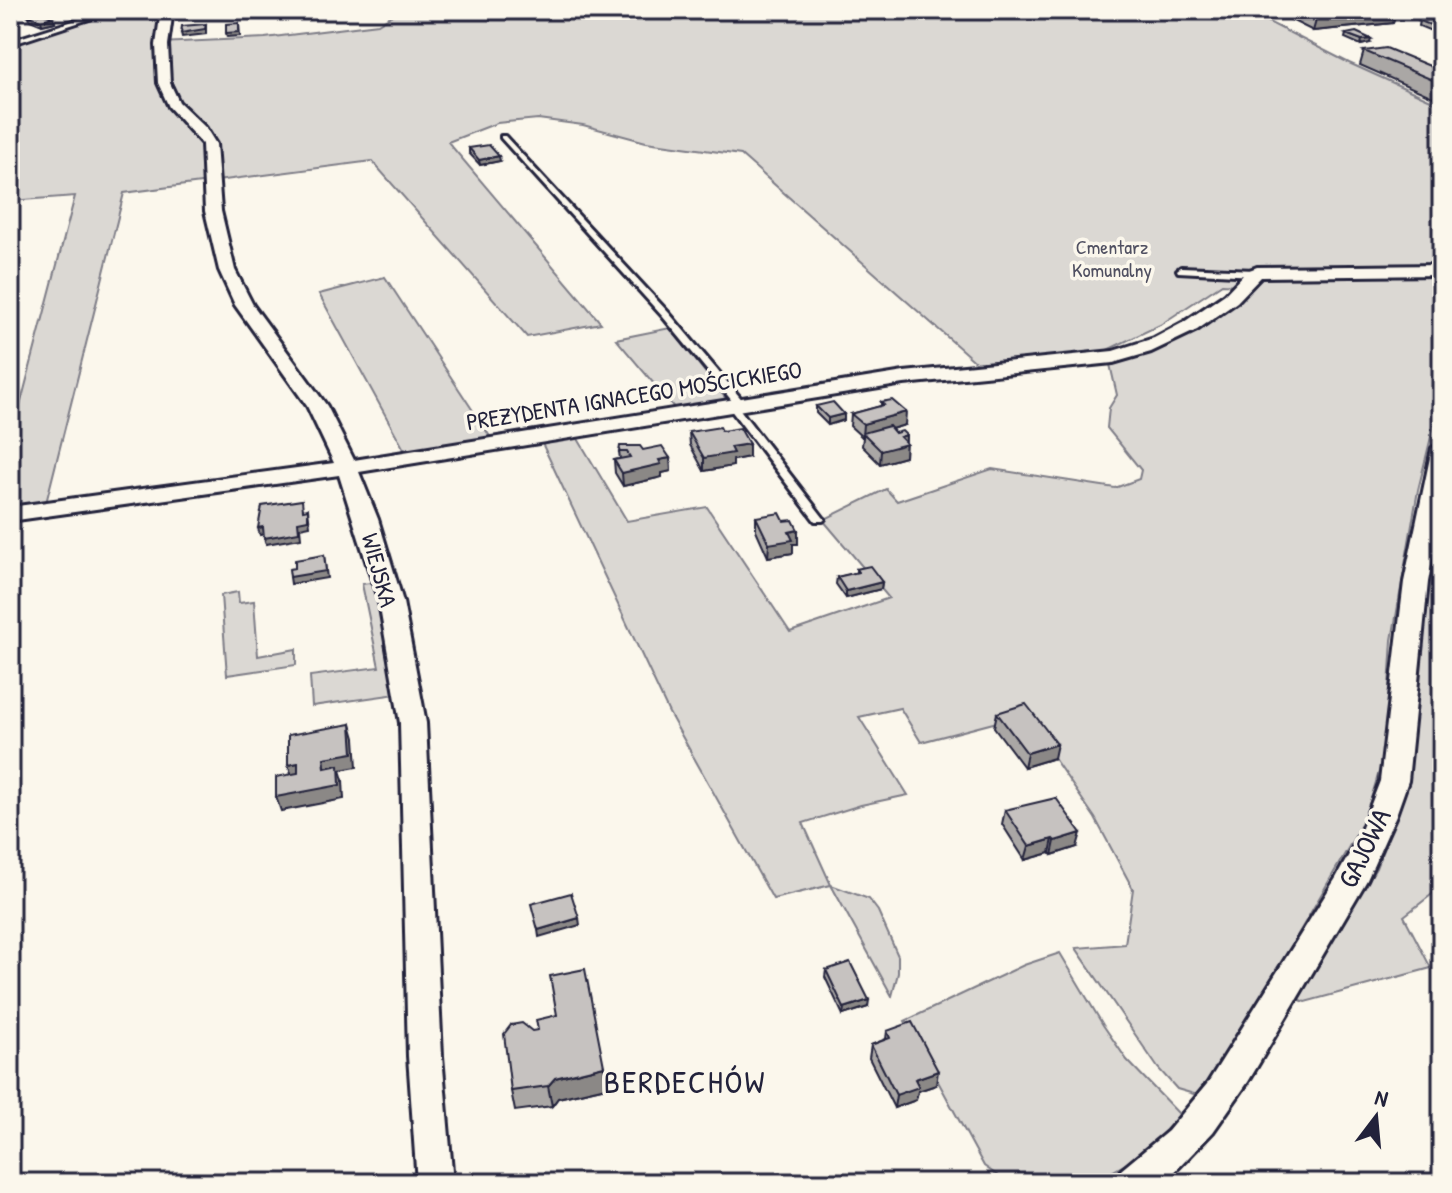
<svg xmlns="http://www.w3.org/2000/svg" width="1452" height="1193" font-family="'Patrick Hand',sans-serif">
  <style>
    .green { fill: #dbd8d3; stroke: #7e7d87; stroke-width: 2 }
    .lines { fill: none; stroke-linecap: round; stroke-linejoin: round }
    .lane-casing { stroke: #22223b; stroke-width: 6 }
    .street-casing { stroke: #22223b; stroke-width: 6 }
    .lane { fill: #fbf7ec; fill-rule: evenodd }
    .street { fill: #fbf7ec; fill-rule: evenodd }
    .wall { fill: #aaa7a5; stroke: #22223b; stroke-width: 2 }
    .shaded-wall { fill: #8b8886; stroke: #22223b; stroke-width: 2 }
    .building { fill: #c6c2c0; stroke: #22223b; stroke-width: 2 }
    .labels { text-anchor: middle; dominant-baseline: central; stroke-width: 7; stroke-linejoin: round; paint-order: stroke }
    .far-park-label { font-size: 20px; fill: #505061; stroke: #fbf7ec }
    .street-label { font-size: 24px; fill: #22223b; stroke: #fbf7ec }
    .near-street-label { font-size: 28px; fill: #22223b; stroke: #fbf7ec }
    .near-neighbourhood-label { font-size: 32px; letter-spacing: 2px; fill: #22223b; stroke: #fbf7ec }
  </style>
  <rect width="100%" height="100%" fill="#fbf7ec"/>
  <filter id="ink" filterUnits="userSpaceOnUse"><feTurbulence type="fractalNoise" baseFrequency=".0125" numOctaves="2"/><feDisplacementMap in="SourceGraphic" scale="16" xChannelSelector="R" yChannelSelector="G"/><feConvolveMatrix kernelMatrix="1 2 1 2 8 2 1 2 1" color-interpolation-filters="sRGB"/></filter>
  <g filter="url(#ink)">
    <path class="green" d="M125 10H161L160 43 265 38 378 24 400 10H1245L1349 63 1442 105V268H1237V285L1222 284 1160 325 1101 353 980 366 741 155 646 142 583 125 538 119 497 123 448 142 601 323 527 337 372 161 124 193 46 503 10 507V444L75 196 10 201V45Z
      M1442 273V392L1418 490 1392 640 1386 735 1381 765 1365 819 1210 1086 1201 1096 1177 1089 1158 1068 1076 948 1125 944 1133 889 1095 818 1024 715 921 742 900 708 859 717 908 795 861 805 803 823 831 885 869 899 878 911 898 956V973L892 996 831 885 773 899 669 713 540 439 574 432 627 521 707 507 790 632 889 598 823 520 886 489 897 501 992 469 1115 488 1139 479 1141 470 1107 428 1109 408 1117 395 1109 360 1132 356 1269 275Z
      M385 277 491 438 406 453 319 294Z
      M670 328 727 400 676 410 616 339Z
      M1442 513V717L1439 721 1442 730V881L1431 895 1404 916 1431 968 1305 1002 1295 998 1376 868 1408 784 1426 601Z
      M377 582 404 693 312 706 310 676 379 667 362 584Z
      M238 592 239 603 254 601 258 656 296 649V665L227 675 221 595Z
      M1060 953 1103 1025 1127 1060 1180 1115 1143 1154 1094 1182 1008 1183 984 1166 905 1021 1024 965Z"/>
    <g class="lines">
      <defs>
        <path id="lane" d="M108 10H117L10 45V41Z
          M501 136H505L669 313 744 402V406L738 407 823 517 825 519 823 521H815L727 405 733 402 663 317 501 138Z
          M1181 267 1255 270 1259 273 1255 276 1178 272 1177 270Z"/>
        <path id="street" d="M161 10H173L168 45 170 83 179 102 206 128 216 144 221 211 235 270 253 305 327 406 354 460 904 372 1113 351 1154 338 1184 322 1225 294 1247 271 1257 267 1442 265V275L1261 277 1237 302 1197 330 1151 352 1113 363 904 384 359 472 378 519 403 602 426 723 442 1056 453 1183H417L408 1056 400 723 379 602 339 475 10 521V507L334 463 307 406 235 305 219 270 205 211 202 144 169 107 158 83 156 45Z
          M1442 442V505L1428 582 1408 781 1396 815 1367 880 1248 1082 1213 1132 1164 1183H1116L1121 1170 1168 1131 1207 1084 1336 878 1358 838 1380 781 1404 582 1432 448Z"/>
      </defs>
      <use href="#lane" class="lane-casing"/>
      <use href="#street" class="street-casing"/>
      <use href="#lane" class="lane"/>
      <use href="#street" class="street"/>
    </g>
    <path class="wall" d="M1271 10H1397L1393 23 1313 31Z
      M29 16 55 22 42 25 30 20Z
      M1442 18V32L1436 33 1419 26 1420 21Z
      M1346 34 1370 43 1361 45 1345 38Z
      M1364 51 1442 71V101L1360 65Z
      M469 148 500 161 480 165 469 153Z
      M881 402 905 425 891 429 895 433 906 435 905 457 880 464 862 446 863 437H862L850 426 851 414 881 406Z
      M816 406 844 414V420L828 425 816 413Z
      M722 431 749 457 733 460V466L704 471 690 445 689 432Z
      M643 450 670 458 671 471 662 473V477L623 486 615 473 614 460 620 459 619 452Z
      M756 517 784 521 798 530V544H793V553L768 557 756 530Z
      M856 569 882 582 881 589 846 598 836 584 837 577 856 573Z
      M997 713 1054 758 1024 767 994 727Z
      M1005 810 1077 847 1052 855 1050 853 1025 860 1002 824Z
      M826 970 868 1007 843 1015 825 977Z
      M511 1025 606 1087 558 1098 552 1106 515 1111 511 1091Z
      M887 1031 936 1085 918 1091 916 1100 894 1108 869 1058 871 1045 886 1039Z"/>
    <path class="shaded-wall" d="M1397 10 1393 23 1313 31 1317 17Z
      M53 17 55 22 42 25 41 20Z
      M239 23 240 36 227 37 226 33Z
      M206 24V34L182 37 181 33Z
      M17 27 19 32 10 34V29Z
      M1371 39 1370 43 1361 45 1362 40Z
      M499 156 500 161 480 165 479 160Z
      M906 412 905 425 866 436 863 433V437H862L863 424Z
      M844 414V420L828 425V418Z
      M906 435 905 457 880 464 881 451 900 437Z
      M749 444V457L733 460V466L704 471V458L730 447Z
      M670 458 671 471 662 473V477L623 486 622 473 659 460Z
      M308 509 310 526 300 528 301 538 266 544 264 538 298 522Z
      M263 527 265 534 260 535 258 528Z
      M798 530V544H793V553L768 557 769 544 789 532Z
      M324 555 327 578 291 584 290 577Z
      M882 582 881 589 846 598V591Z
      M351 724 355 738 357 767 340 770 343 780 344 799 281 811 276 797 325 768 324 758Z
      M1057 744 1054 758 1024 767 1027 753Z
      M298 763 302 777 293 779 288 765Z
      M1081 833 1077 847 1052 855 1055 841Z
      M1053 839 1050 853 1025 860 1029 846Z
      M579 918 580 925 539 937 538 930Z
      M869 1000 868 1007 843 1015 844 1008Z
      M604 1066 606 1087 558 1098 552 1106 548 1086 555 1078Z
      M938 1071 936 1085 918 1091 916 1100 894 1108 896 1095 915 1079Z"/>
    <path class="building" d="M1301 10H1391L1317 17Z
      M41 13 53 17 41 20 29 16Z
      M1442 18V28H1438L1420 21Z
      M239 23V32L226 33V24Z
      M206 24 205 29 181 33 182 26Z
      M1356 32 1371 39 1362 40 1346 34Z
      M1386 48 1442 71V84L1364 51Z
      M489 145 499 156 479 160 469 148Z
      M892 400 906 412 863 424 851 414 884 405 881 402Z
      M833 402 844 414 828 418 816 406Z
      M889 426 895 433 902 431 906 435 900 437 907 444 881 451 863 433Z
      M720 427 722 431 740 428 749 444 730 447 733 453 704 458 689 432Z
      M620 446H640L643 450 662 446 670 458 659 460 661 464 622 473 614 460 630 457 627 452H619Z
      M302 500 303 510 308 509V520L298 522 299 532 264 538 263 527 258 528 262 506Z
      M780 513 784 521 793 520 798 530 789 532 793 540 769 544 756 517Z
      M324 555 326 571 290 577 289 569 295 568V560Z
      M870 566 882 582 846 591 837 577 858 572 856 569Z
      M1026 704 1057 744 1027 753 997 713Z
      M351 724 353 753 324 758 325 768 339 765 340 785 276 797V777L298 773V763L288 765V735Z
      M1056 798 1081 833 1055 841 1053 839 1029 846 1005 810Z
      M571 893 579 918 538 930 531 904Z
      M850 962 869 1000 844 1008 826 970Z
      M585 969 604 1066 555 1078 548 1086 511 1091 504 1034 511 1025 522 1023 532 1031 538 1030 536 1020 557 1015 550 976Z
      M912 1022 938 1071 915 1079 919 1087 896 1095 871 1045 890 1038 887 1031Z"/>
  </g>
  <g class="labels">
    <g class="far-park-label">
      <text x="1112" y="246">Cmentarz<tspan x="1112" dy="23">Komunalny</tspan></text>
    </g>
    <g class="street-label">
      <text transform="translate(634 395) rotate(-9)">PREZYDENTA IGNACEGO MOŚCICKIEGO</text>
      <text transform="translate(380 570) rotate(75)">WIEJSKA</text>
    </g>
    <g class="near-street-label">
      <text transform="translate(1364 848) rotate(-64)">GAJOWA</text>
    </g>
    <g class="near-neighbourhood-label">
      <text x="685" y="1081">BERDECHÓW</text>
    </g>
  </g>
  <rect width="1452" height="1193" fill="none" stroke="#fbf7ec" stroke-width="40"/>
  <rect x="20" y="20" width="1412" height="1153" fill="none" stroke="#22223b" stroke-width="3" filter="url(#ink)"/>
  <g transform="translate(1376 1117) rotate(16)" stroke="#fbf7ec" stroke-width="6" paint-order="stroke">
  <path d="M0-6L14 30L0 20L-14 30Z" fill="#22223b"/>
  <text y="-12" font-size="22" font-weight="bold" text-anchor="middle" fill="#22223b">N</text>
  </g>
</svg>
